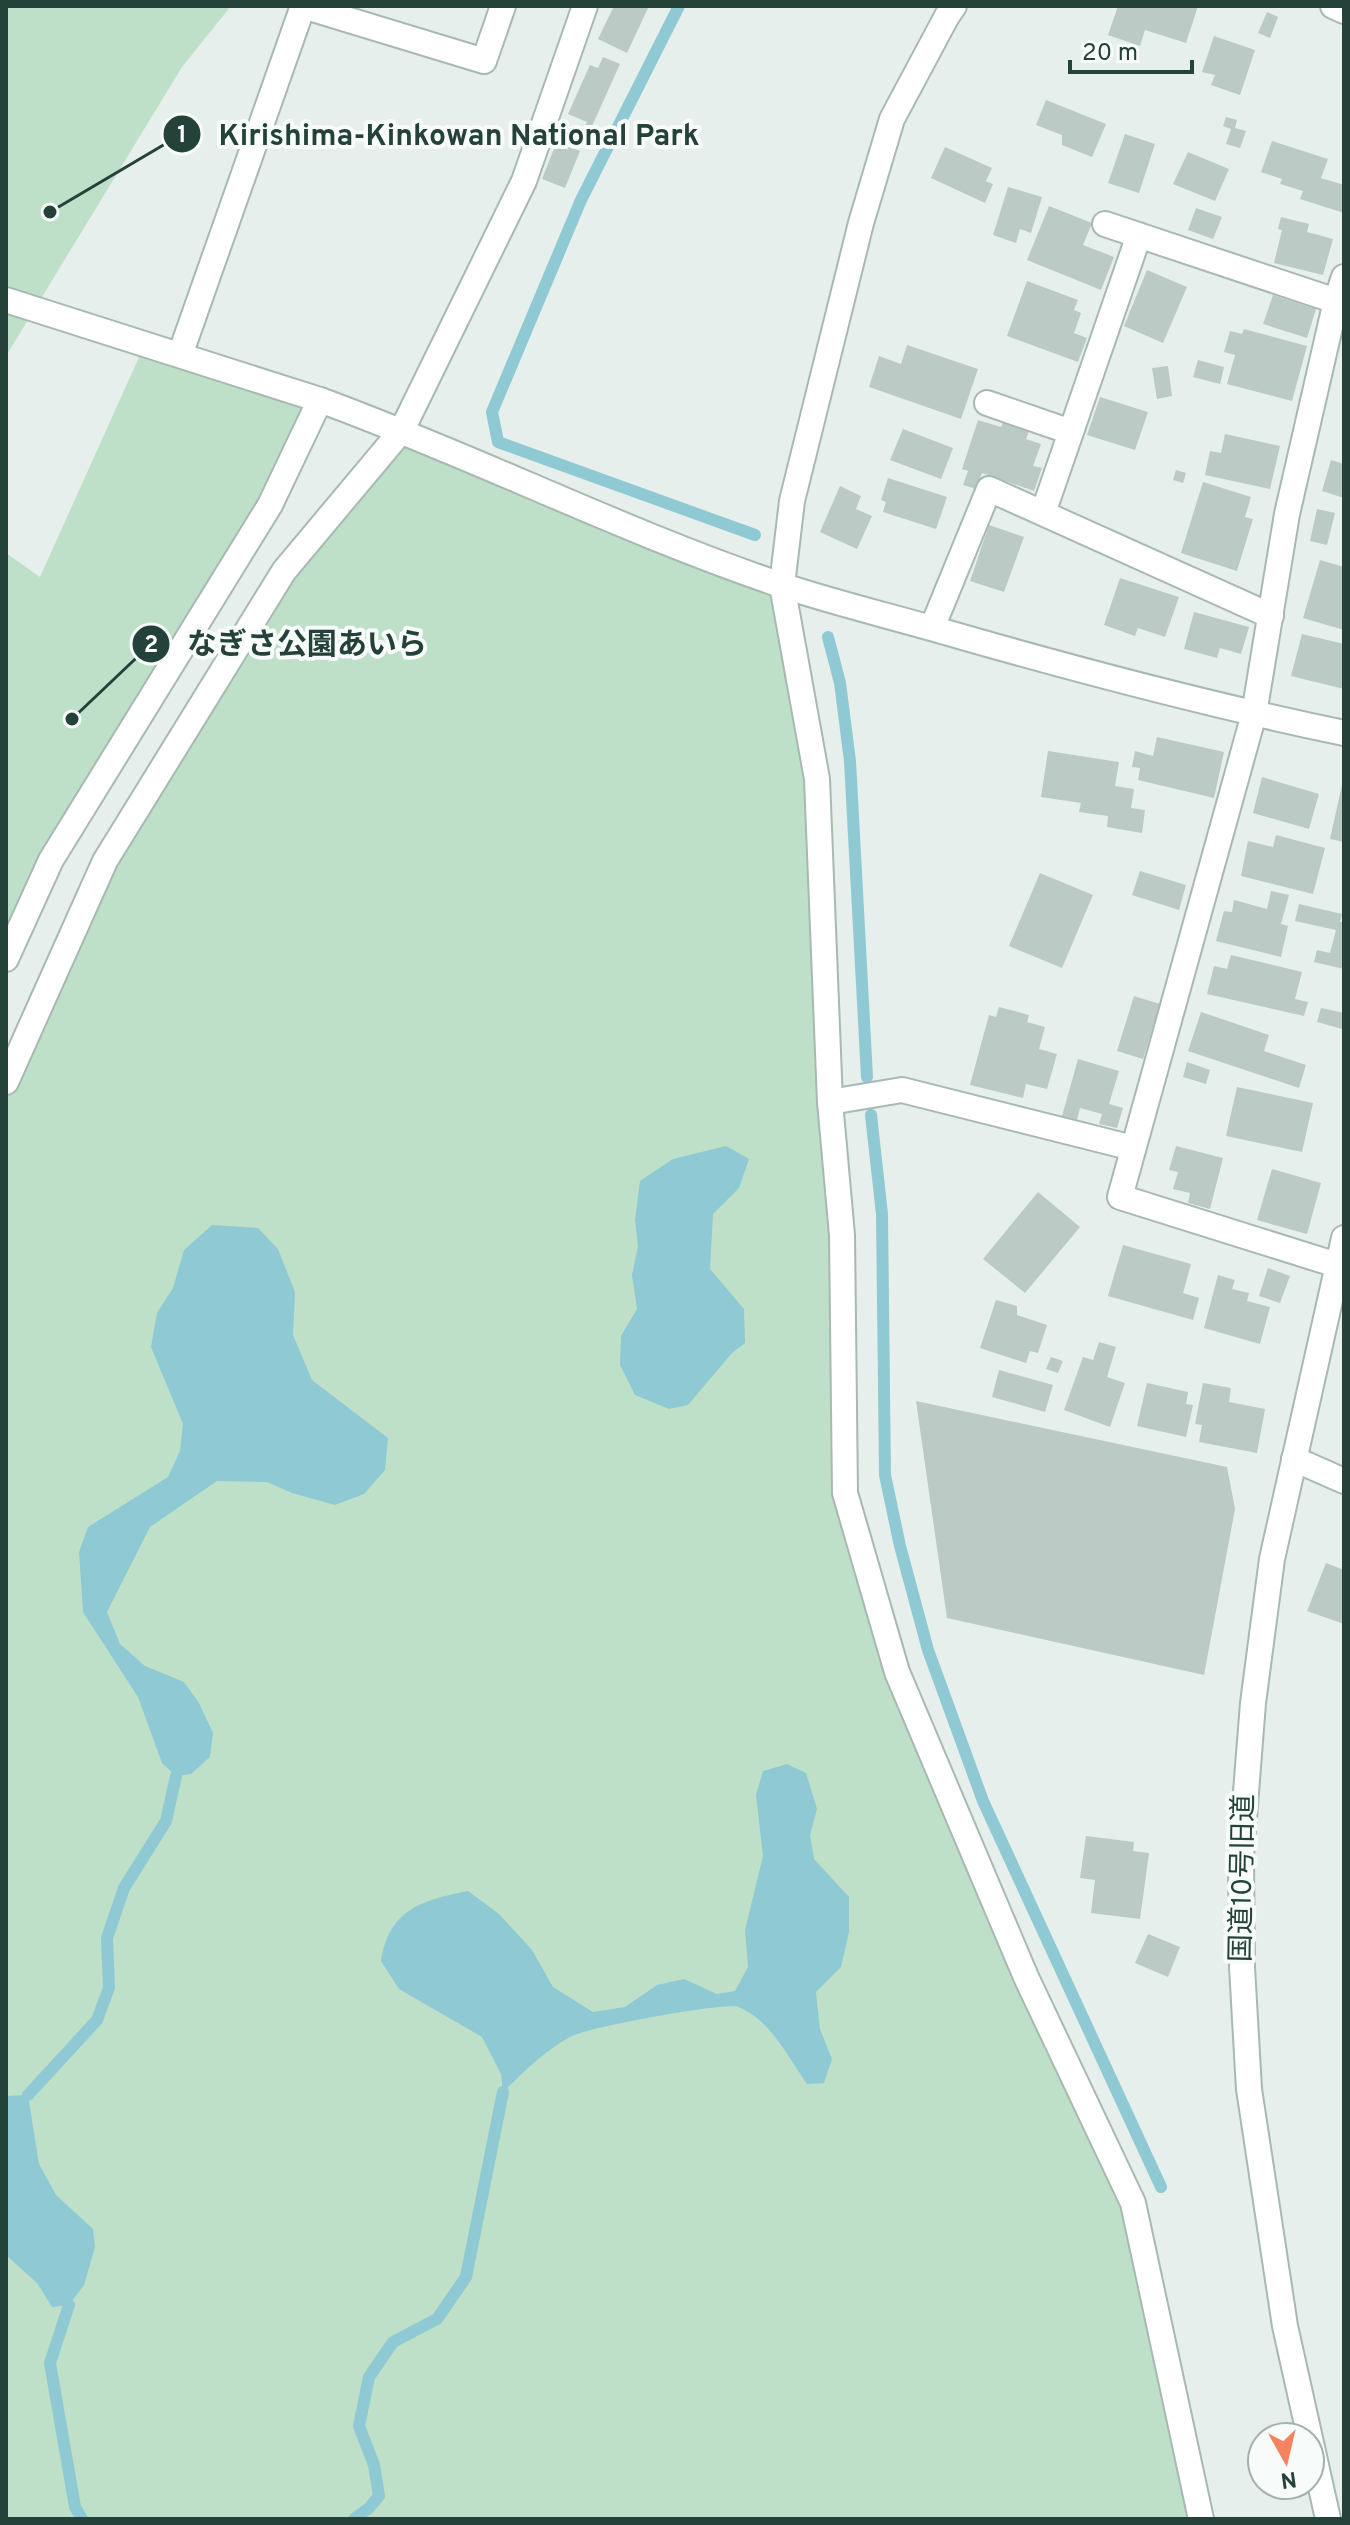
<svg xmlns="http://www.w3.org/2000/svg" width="1350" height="2525" font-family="Overpass,'Noto Sans JP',sans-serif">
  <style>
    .green { fill: #bfe0c8 }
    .water { fill: #8ec9d4 }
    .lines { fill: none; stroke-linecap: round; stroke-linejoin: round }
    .stream { stroke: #8ec9d4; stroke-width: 12 }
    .building { fill: #bbcac4 }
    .service-casing { stroke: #a8b8b2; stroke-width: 28 }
    .minor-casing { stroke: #a8b8b2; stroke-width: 28 }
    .tertiary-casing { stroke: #a8b8b2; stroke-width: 28 }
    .service { stroke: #fff; stroke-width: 24 }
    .minor { stroke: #fff; stroke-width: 24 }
    .tertiary { stroke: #fff; stroke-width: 24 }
    .labels { text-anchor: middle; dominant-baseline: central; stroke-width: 8; stroke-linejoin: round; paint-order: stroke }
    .street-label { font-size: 28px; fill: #24423a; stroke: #f7fbf9 }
    .leader { fill: none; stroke: #24423a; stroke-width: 3 }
    .callout-dot { fill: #24423a; stroke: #f7fbf9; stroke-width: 3 }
    .mark-label { font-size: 24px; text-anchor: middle; font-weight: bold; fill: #fff }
    .callout-label { font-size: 30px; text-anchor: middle; font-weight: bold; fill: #24423a; stroke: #f7fbf9; stroke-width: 8; stroke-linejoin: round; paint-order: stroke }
  </style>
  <rect width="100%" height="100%" fill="#e6efeb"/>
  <path class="green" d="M6 6H231L182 67 6 356Z
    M145 344 320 400 6 959V553L40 577Z
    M402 430 782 585 817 779 845 1494 897 1672 1133 2203 1201 2519H6V1082L105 861 284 571Z"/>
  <path class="water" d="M726 1146 749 1159 739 1188 713 1214 710 1269 744 1309 745 1343 732 1353 688 1405 669 1409 635 1395 620 1365 621 1336 637 1309 632 1275 638 1246 635 1220 640 1181 673 1159Z
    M212 1225 258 1228 278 1249 295 1292 293 1335 312 1380 388 1438 385 1470 364 1494 335 1505 292 1493 267 1482 217 1481 150 1527 107 1612 120 1644 145 1666 184 1682 199 1703 213 1733 210 1757 191 1774 176 1776 162 1763 138 1697 83 1612 79 1552 88 1527 168 1477 180 1451 183 1424 151 1347 157 1313 173 1288 184 1250Z
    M787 1764 806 1773 817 1809 810 1835 814 1859 849 1897V1932L841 1967 816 1992 820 2029 832 2059 824 2083 807 2084C788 2057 770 2019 738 2007 724 2002 585 2028 570 2037 544 2051 524 2072 503 2092L501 2074 482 2037 399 1989 381 1961C389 1909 423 1900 468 1891L499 1914 532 1950 553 1987 593 2012 625 2007 657 1985 684 1979 717 1994 735 1991 748 1967 745 1930 763 1856 756 1795 763 1771Z
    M28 2095 39 2164 56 2195 93 2229 95 2247 84 2285 69 2305 52 2307 37 2283 6 2255V2096Z"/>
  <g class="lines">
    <path class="stream" d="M679 6 581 200 492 412 498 442 755 535
      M828 637 840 683 850 761 867 1077
      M871 1115 882 1214 885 1475 900 1546 928 1650 983 1801 1161 2187
      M28 2095 97 2020 109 1988 107 1938 124 1888 166 1821 176 1776
      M69 2305 50 2363 75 2507 82 2519
      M354 2519 369 2508 379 2496 374 2465 359 2426 369 2377 393 2342 437 2319 466 2277 503 2092"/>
  </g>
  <path class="building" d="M614 6H649L627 53 598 39Z
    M1118 6H1198L1186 43 1145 30 1140 46 1108 35Z
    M1267 12 1278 17 1270 38 1258 33Z
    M1214 36 1255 50 1240 95 1211 85 1215 75 1202 72Z
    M603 57 620 64 588 135 582 132 587 122 568 114 590 65 598 68Z
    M1046 100 1106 124 1092 157 1062 145V135L1036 125Z
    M1226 117 1237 120 1235 128 1246 131 1240 148 1226 144 1231 129 1223 126Z
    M1125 134 1155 144 1139 193 1108 183Z
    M557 141 580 151 565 188 542 179Z
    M1272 141 1328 159 1321 178 1344 185V213L1300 199 1303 191 1280 184 1282 179 1261 172Z
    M945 147 992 168 986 181 993 184 985 203 931 178Z
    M1188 152 1229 169 1215 201 1173 184Z
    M1008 187 1042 197 1031 233 1020 229 1016 243 993 235Z
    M1049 206 1092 223 1083 245 1114 257 1101 290 1027 260Z
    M1196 208 1222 217 1213 239 1188 230Z
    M1281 217 1309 224 1307 232 1333 239 1323 275 1274 263 1282 230 1278 229Z
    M1147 270 1187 287 1163 343 1124 326Z
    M1027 281 1078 300 1074 310 1081 313 1074 333 1087 338 1078 362 1007 336Z
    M1273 295 1316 309 1307 338 1263 324Z
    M1244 329 1307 346 1292 401 1227 384 1235 355 1224 352 1230 331 1242 334Z
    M907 345 978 369 961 419 869 387 879 356 901 364Z
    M1198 360 1224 367 1220 384 1193 377Z
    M1168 366 1172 396 1157 399 1152 368Z
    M1100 397 1148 412 1135 450 1087 435Z
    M978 420 1001 427 1003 422 1029 431 1026 439 1041 444 1033 466 1042 468 1034 491 982 473 976 489 963 485 968 471 962 469Z
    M903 429 953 448 941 479 890 460Z
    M1225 434 1280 446 1270 489 1205 475 1210 451 1221 453Z
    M1331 460 1344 464V498L1322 491Z
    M1176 470 1186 473 1183 483 1173 480Z
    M888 478 947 497 936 529 883 512 886 502 881 500Z
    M1203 482 1251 497 1245 517 1253 519 1237 571 1181 553Z
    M840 486 861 496 856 509 872 516 857 549 820 532Z
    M1317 509 1335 513 1327 545 1310 541Z
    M989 525 1024 537 1004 592 970 581Z
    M1320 560 1344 567V630L1303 618Z
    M1120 578 1179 597 1165 637 1138 628 1135 636 1104 625Z
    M1194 612 1249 627 1241 654 1220 648 1217 658 1184 649Z
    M1302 634 1344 644V689L1291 676Z
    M1157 737 1224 752 1214 798 1138 780 1140 768 1132 767 1135 751 1153 756Z
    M1048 751 1119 762 1115 786 1134 789 1131 808 1145 810 1142 833 1107 827 1108 816 1079 812 1081 803 1041 797Z
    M1262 777 1319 794 1309 829 1253 813Z
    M1343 780 1344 781V842L1330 839Z
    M1276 835 1325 848 1313 894 1241 876 1248 841 1273 847Z
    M1140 871 1186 885 1179 910 1132 895Z
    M1040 873 1093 895 1062 968 1009 946Z
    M1271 891 1289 895 1281 924 1288 926 1281 957 1216 941 1224 911 1232 912 1234 900 1267 909Z
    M1299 904 1342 914 1340 922H1344V969L1314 962 1317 950 1330 953 1336 930 1295 921Z
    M1231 955 1302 972 1295 999 1308 1002 1304 1016 1207 994 1214 966 1227 969Z
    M1134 996 1160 1004 1143 1059 1117 1051Z
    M999 1007 1029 1015 1027 1022 1045 1027 1039 1049 1057 1054 1047 1089 1026 1084 1023 1098 970 1085 989 1015 996 1017Z
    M1321 1008 1344 1013 1342 1029 1317 1022Z
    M1201 1012 1269 1035 1264 1051 1306 1065 1299 1088 1188 1051Z
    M1078 1059 1119 1071 1109 1104 1123 1108 1117 1128 1099 1124 1102 1114 1080 1108 1077 1120 1062 1116Z
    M1187 1062 1210 1070 1206 1084 1183 1077Z
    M1237 1087 1313 1103 1302 1152 1226 1136Z
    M1176 1146 1223 1158 1210 1209 1188 1203 1190 1193 1173 1189 1178 1172 1169 1170Z
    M1272 1169 1321 1183 1307 1234 1257 1220Z
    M1038 1192 1080 1227 1025 1293 983 1259Z
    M1123 1245 1191 1264 1183 1293 1199 1298 1193 1320 1108 1296Z
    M1268 1268 1290 1276 1280 1303 1259 1296Z
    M1218 1275 1235 1280 1232 1289 1249 1293 1247 1301 1270 1307 1260 1344 1204 1328Z
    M996 1300 1017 1306V1315L1047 1325 1038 1353 1030 1351 1026 1363 980 1348Z
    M1099 1342 1116 1347 1107 1377 1125 1383 1110 1427 1064 1410 1083 1357 1093 1360Z
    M1051 1357 1063 1361 1058 1373 1046 1369Z
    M999 1370 1053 1385 1045 1412 992 1397Z
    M1147 1383 1188 1392 1186 1404 1193 1405 1186 1437 1137 1426Z
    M1203 1383 1231 1388 1229 1402 1265 1409 1257 1453 1199 1442 1202 1425 1195 1424Z
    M916 1401 1227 1467 1235 1509 1204 1675 947 1618Z
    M1326 1563 1344 1570V1624L1307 1611Z
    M1086 1836 1134 1842 1133 1851 1149 1853 1140 1919 1091 1913 1095 1880 1080 1878Z
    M1148 1934 1180 1947 1168 1977 1135 1963Z"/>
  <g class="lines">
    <defs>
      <path id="service" d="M303 6 484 61 503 6
        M6 300 320 400 270 505 51 860 6 959
        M180 355 303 6
        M782 585 817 779 830 1102 842 1235 845 1493 897 1672 1026 1977 1133 2203 1201 2519"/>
      <path id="minor" d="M1333 6 1344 11
        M1105 224 1336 301
        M320 400C476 457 624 532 781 585 835 603 890 616 945 632 1077 670 1209 705 1344 733
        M987 403 1071 432
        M1043 513 1139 235
        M782 585 792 501 861 223 892 119 947 16 954 6
        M932 628 989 489 1271 616
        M6 1082 105 861 284 571 402 430 524 181 585 6
        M830 1102 902 1090 1133 1148
        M1337 1265 1120 1197 1254 714 1287 514 1336 301 1344 277
        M1294 1459 1344 1481"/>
      <path id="tertiary" d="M1328 2519 1285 2326 1249 2089 1242 1967 1241 1856 1253 1703 1272 1559 1344 1238"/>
    </defs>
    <use href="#service" class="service-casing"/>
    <use href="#minor" class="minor-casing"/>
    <use href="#tertiary" class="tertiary-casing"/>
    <use href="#service" class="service"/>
    <use href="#minor" class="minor"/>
    <use href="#tertiary" class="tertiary"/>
  </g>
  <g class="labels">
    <g class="street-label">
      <text transform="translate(1244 1878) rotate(-89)">国道10号旧道</text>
    </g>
  </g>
  <path class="leader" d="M50 212L182 134M72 719L151 644"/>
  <g class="callout-dot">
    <circle cx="50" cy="212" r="8"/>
    <circle cx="72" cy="719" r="8"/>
    <circle cx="182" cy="134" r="20"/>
    <circle cx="151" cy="644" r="20"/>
  </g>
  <g class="mark-label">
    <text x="182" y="142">1</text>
    <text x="151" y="652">2</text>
  </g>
  <g class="callout-label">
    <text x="459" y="145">Kirishima-Kinkowan National Park</text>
    <text x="307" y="654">なぎさ公園あいら</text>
  </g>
  <rect width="1350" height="2525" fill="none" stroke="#24423a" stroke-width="16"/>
  <g transform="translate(1286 2461) rotate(172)"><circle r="38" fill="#f7fbf9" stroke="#a3b1ad" stroke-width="2"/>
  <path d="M0-6L14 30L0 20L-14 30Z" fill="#f4845f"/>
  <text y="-12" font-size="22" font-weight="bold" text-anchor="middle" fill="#24423a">N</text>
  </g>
  <path d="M1070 60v12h122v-12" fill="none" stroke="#24423a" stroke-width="4"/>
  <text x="1082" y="60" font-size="24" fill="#24423a" stroke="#f7fbf9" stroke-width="6" paint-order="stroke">20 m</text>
</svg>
